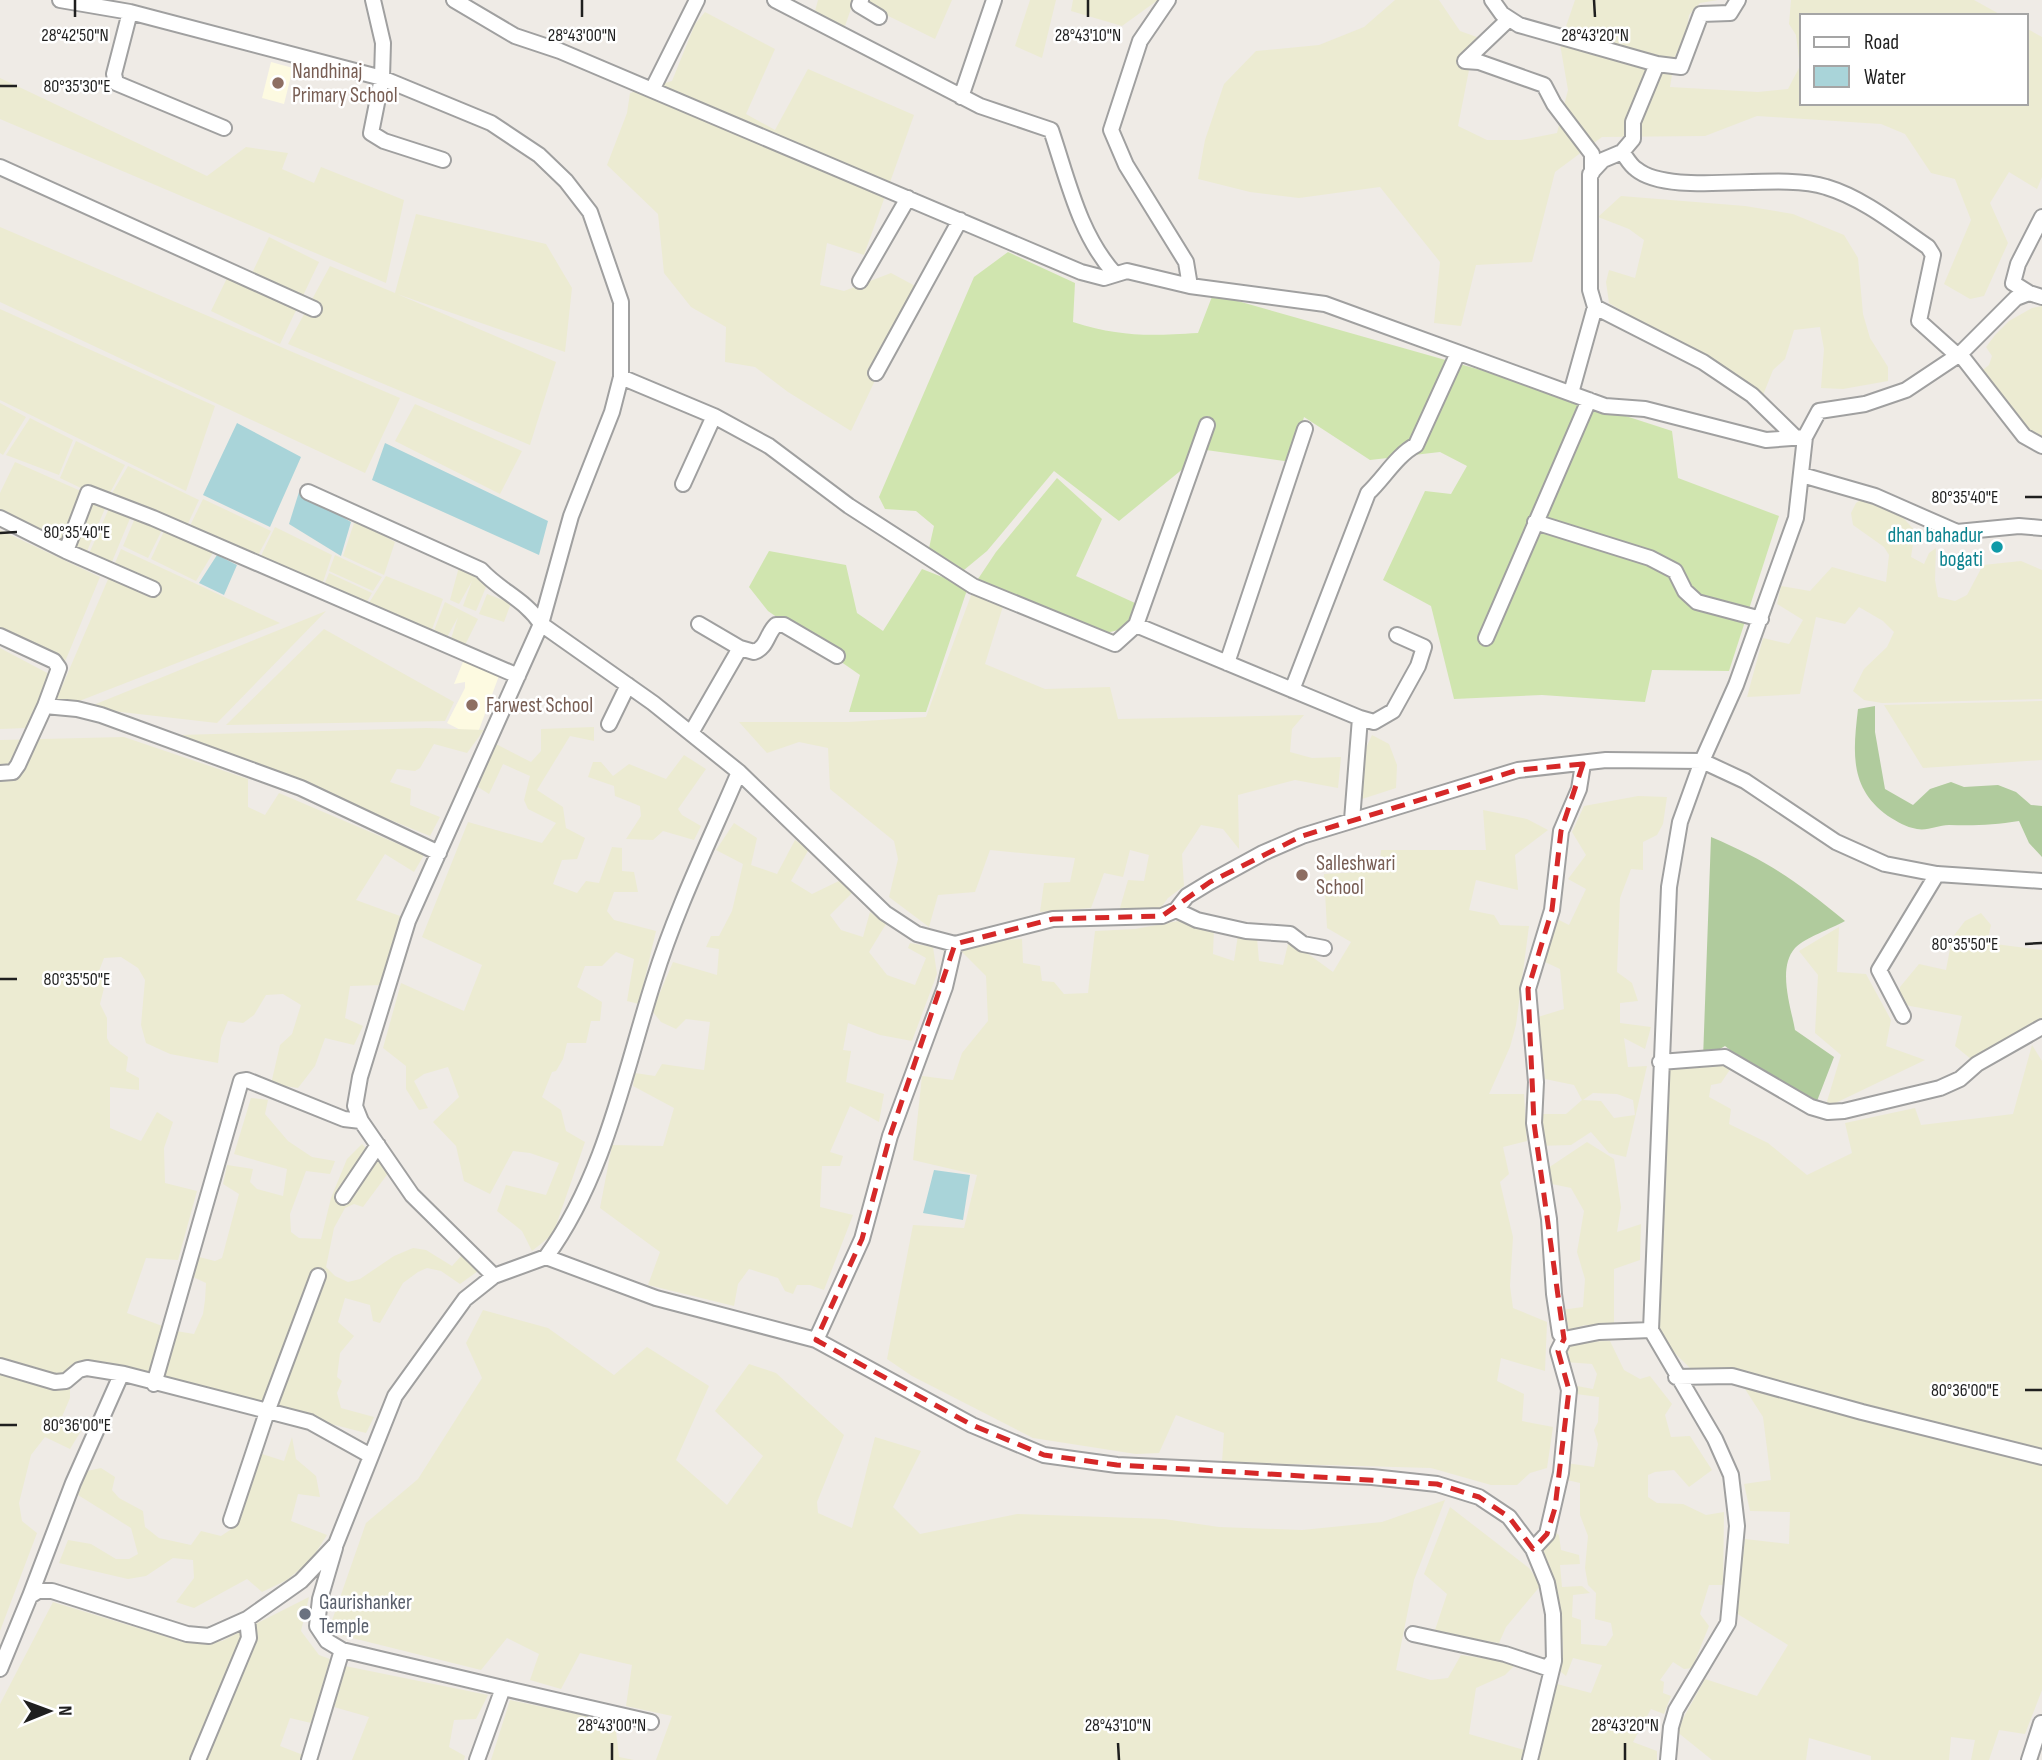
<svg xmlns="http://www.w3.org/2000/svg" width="2042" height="1760" font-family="'Sofia Sans Condensed',sans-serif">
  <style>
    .education { fill: #fdfae1 }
    .farmland { fill: #ecebd2; fill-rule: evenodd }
    .grass { fill: #d0e5af }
    .forest { fill: #b0cb9d }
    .water { fill: #a9d4d9 }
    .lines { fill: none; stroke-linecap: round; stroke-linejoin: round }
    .minor-casing { stroke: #a0a0a0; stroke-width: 18 }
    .minor { stroke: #fff; stroke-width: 14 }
    .marked { fill: none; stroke: #d62828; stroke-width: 5; stroke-dasharray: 14 9; stroke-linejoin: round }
    .ticks { fill: none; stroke: #1f1f1f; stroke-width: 2.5 }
    .education-dot { fill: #8d6e63; stroke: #fff; stroke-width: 2.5 }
    .culture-dot { fill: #0f9aa8; stroke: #fff; stroke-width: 2.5 }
    .worship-dot { fill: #6b7280; stroke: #fff; stroke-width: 2.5 }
    .labels { text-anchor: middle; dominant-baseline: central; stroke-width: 5; stroke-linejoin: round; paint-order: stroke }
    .education-label { font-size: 21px; fill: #785e54; stroke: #fff; text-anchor: start }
    .culture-label { font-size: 21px; fill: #0d838f; stroke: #fff; text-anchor: end }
    .worship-label { font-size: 21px; fill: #5b616d; stroke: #fff; text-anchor: start }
    .ticks-label { font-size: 18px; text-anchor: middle; fill: #1f1f1f; stroke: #fff; stroke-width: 5; stroke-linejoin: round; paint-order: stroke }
  </style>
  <rect width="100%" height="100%" fill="#efebe6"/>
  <path class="education" d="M271 62 293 68 284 104 262 98Z
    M465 657 500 673 476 738 447 723 465 688V682L454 684Z"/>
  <path class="farmland" d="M818 0H854L845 26 814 15Z
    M856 0H952L935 39Z
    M1030 0H1056L1042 58 1015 46Z
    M1073 0H1158L1122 26 1071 11Z
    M1395 0H1439L1460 31 1488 41 1470 65 1458 126 1487 140H1521L1557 133 1568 90 1560 44 1575 0H1718L1700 3 1689 15 1686 36 1675 56 1670 87 1758 92 1788 89 1800 66 1796 35 1789 24 1791 0H1974L2003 16H1802V103H2026V28L2042 37V177L2037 189 2009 172 1990 203 2008 243 1984 296 1970 299 1944 284 1971 220 1955 179 1931 173 1905 134 1881 124 1757 116 1705 136 1602 137 1555 172 1532 262 1476 265 1461 326 1434 323 1440 262 1380 187 1299 198 1250 192 1198 179 1205 140 1224 84 1256 51 1319 45 1364 27Z
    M705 12 775 49 746 114 775 130 808 69 914 115 864 255 827 243 820 285 844 291 891 273 919 288 851 431 788 392 755 367 725 362 726 327 691 307 664 273 658 214 607 165 627 113 630 93 672 81 695 24Z
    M0 78 207 176 246 147 288 153 282 169 314 183 321 167 404 200 386 283 0 119Z
    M1621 196 1745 206 1793 214 1844 235 1858 258 1863 314 1870 338 1888 367V381L1843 389 1821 388 1824 349 1820 327 1794 330 1785 359 1773 370 1763 395 1609 303 1606 282 1609 270 1635 278 1644 240 1629 229 1598 217Z
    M416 214 546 244 572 288 565 352 397 294 556 362 530 445 288 344 330 266 395 293Z
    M0 227 400 398 365 473 0 302Z
    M269 237 319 262 280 344 211 311 228 276 247 284Z
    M2042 306V443L2030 437 1979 373 1989 365 1992 356 1986 347 1995 335 2009 321 2032 308Z
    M0 309 215 406 186 491 0 400Z
    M0 403 26 417 3 455 0 453Z
    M415 404 522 451 500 494 395 441Z
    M30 418 73 440 59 475 6 455Z
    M76 441 125 465 106 500 60 478Z
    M15 462 83 492 60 546 0 516V493Z
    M128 466 199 500 184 532 108 500Z
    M1865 497 1899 513 1915 531 1911 557 1924 564 1929 553 1936 548 1935 580 1938 597 1955 601 1967 595 1983 565 2021 561 2042 570V699L1882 703 1864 700 1853 691 1864 669 1887 647 1894 632 1883 621 1859 607 1845 624 1816 617 1800 694 1747 697 1763 638 1789 644 1803 620 1777 604 1781 586 1810 591 1832 567 1886 582 1889 555 1884 547 1853 525 1851 513 1856 503Z
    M203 499 271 531 255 561 187 532Z
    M88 500 106 506 85 556 71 550Z
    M110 506 131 516 109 569 88 556Z
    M135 518 162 530 148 558 123 546Z
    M355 520 395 542 384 575 343 556Z
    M275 527 332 555 321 588 258 562Z
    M165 529 213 553 196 581 151 559Z
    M0 530 100 577 62 669 0 635Z
    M121 549 280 623 51 712Z
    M335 555 382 577 373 591 329 571Z
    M459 567 476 575 486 587 476 611 463 606 472 581 459 604 450 600Z
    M329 573 372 593 364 607 322 590Z
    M386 576 443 599 430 635 367 606Z
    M973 590 1004 603 985 664 1045 689 1110 687 1118 719 1304 715 1292 729 1290 752 1312 758 1341 757 1338 788 1295 780 1238 795 1239 849 1223 829 1201 825 1182 854 1184 886 1168 898 1159 910 1136 916 1120 908 1128 880 1144 881 1149 855 1130 850 1123 877 1104 873 1091 908 1040 912 1044 883 1070 882 1075 858 990 850 975 892 938 895 929 927 889 897 898 859 894 841 830 789 828 748 799 742 767 753 739 722H849L926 717Z
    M487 594 511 603 504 622 479 614Z
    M445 602 478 619 464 647 450 642 458 617 445 641 432 636Z
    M326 611 217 723 86 708Z
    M324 629 454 702 445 721 226 725Z
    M0 648 53 676 27 728 0 729Z
    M2042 701V760L1923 768 1884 705Z
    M594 727V741L570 736 537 790 563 807 566 828 585 838 577 859 562 860 553 884 577 893 586 881 599 883 612 847 622 848V871L634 872 638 892H614L607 911 614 920 656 931 639 1004 627 1001 634 959 616 952 602 966H585L577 987 602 1002 600 1021H591L586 1043H567L563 1059 556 1071 552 1072 542 1097 561 1110 566 1131 585 1142 553 1234 532 1251 522 1231 497 1211 506 1185 546 1195 559 1163 530 1153 513 1151 490 1194 464 1181 456 1146 433 1122 459 1097 448 1067 424 1074 414 1081 428 1108 419 1110 406 1089V1066L383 1048 401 983 464 1011 482 965 422 937 468 822 542 843 556 823 528 809 524 800 530 776 503 764 489 794 478 787 496 744 531 762 541 751V729Z
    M427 728 484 730 467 753 434 744 420 768 415 771 397 769 390 782 411 789 410 805 440 817 430 836 180 735Z
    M1372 735 1389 744 1397 765 1396 788 1359 800 1366 748Z
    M124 737 248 779V807L265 815 279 793 424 855 414 872 385 854 356 900 400 916 381 985 350 986 345 1018 363 1026 354 1045 325 1038 315 1066 298 1088 271 1084 280 1045 292 1034 301 1005 283 994 266 995 254 1015 243 1023 228 1021 221 1038 218 1063 170 1054 146 1043 141 1025 145 980 138 968 121 957 104 958 99 971 105 984 100 1004 107 1018V1038L110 1044 128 1057 126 1071 139 1078V1090L110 1087V1128L141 1141 157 1112 173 1122 164 1148 165 1183 197 1191 178 1260 146 1258 127 1313 176 1331 194 1334 203 1314 205 1300 206 1283 193 1277 199 1257 215 1261 222 1258 239 1194 223 1184 227 1165 253 1169 250 1182 257 1189 283 1196 287 1169 234 1154 251 1098 268 1100 265 1114 288 1141 312 1157 335 1161 330 1174 306 1171 290 1214 291 1232 299 1238 321 1239 331 1198 347 1159 362 1144 389 1172 363 1207 354 1204 345 1208 334 1228 326 1267 335 1276 348 1282 360 1279 394 1256 413 1248 426 1250 452 1266 463 1254 478 1271 460 1284 441 1271 427 1268 418 1272 403 1283 380 1323 373 1321 370 1305 345 1298 338 1322 354 1336 340 1353 337 1377 342 1381 337 1393 341 1408 374 1417 366 1433 116 1369 110 1380 102 1375 96 1364 80 1360 70 1381V1398L61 1419 81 1431 70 1449 45 1437 31 1455 19 1503 22 1521 37 1533 0 1631V740Z
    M684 755 706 769 678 809 682 815 701 826 694 840 663 831 653 840 626 839 641 816 640 806 615 796 614 786 588 777 593 762H601L613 776 629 764 666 779Z
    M1638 796 1667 797 1663 824 1657 835 1643 842V870L1631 869 1620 898 1617 972 1632 983 1638 1001 1620 1003V1023L1651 1027 1645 1049 1624 1038 1628 1067 1647 1066 1626 1157 1609 1153 1591 1132 1571 1145 1537 1146 1539 1114H1566L1582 1100 1574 1085 1545 1079 1538 1017 1564 1009 1560 969 1543 961 1557 919 1569 925 1586 889 1568 879 1586 855 1572 832 1584 806ZM1593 1093 1617 1094 1633 1100 1635 1115 1614 1118 1601 1101 1583 1100Z
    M1483 810 1527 819 1548 830 1515 855 1518 890 1476 880 1469 910 1494 915 1500 925 1529 926 1516 1025 1510 1047 1489 1094H1524L1527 1141 1503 1147 1509 1174 1500 1182 1513 1237 1510 1286 1513 1308 1547 1322 1545 1371 1501 1358 1497 1381 1524 1394 1522 1421 1553 1427 1547 1468 1530 1473 1517 1485H1491L1431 1468 1222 1462 1224 1433 1176 1415 1159 1453 1136 1454 1033 1438 912 1376 887 1359 913 1225 964 1228 977 1175 913 1160 922 1076 953 1080 962 1053 988 1021 986 976 959 949 989 941 1022 939 1023 963 1040 966 1042 981 1054 982 1064 994 1088 993 1095 931 1135 929 1178 921 1214 928 1213 954 1234 961 1238 935 1257 938 1259 961 1283 965 1289 940 1333 972 1351 942 1327 928 1324 874 1379 871 1381 850H1486Z
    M734 823 757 838 751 865 777 874 795 840 809 849 791 881 812 894 843 879 854 891 830 915 841 930 863 937 870 912 886 924 869 952 887 975 915 985 926 958 908 948 910 943 933 947 937 974 912 1041 880 1035 848 1023 843 1050 851 1051 846 1082 884 1094 879 1122 850 1106 830 1152 843 1156 840 1166H822L820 1207 853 1215 824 1290 810 1285H797L793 1294 785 1291 778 1278 749 1269 738 1284 734 1306 648 1285 660 1252 600 1208 612 1145 663 1146 674 1108 633 1086 635 1073 655 1076 662 1064 704 1070 710 1022 686 1019 676 1029 661 1022 652 1011 673 962 717 975 719 949 706 947 711 936H719L732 911 743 864 716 850Z
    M1981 913 1991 925 1987 943 2042 950V1018L1977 1064 1955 1046 1962 1016 1900 1004V987L1919 964 1946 970 1952 938 1965 921Z
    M1839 927 1837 972 1866 974 1891 1020 1886 1046 1925 1060 1825 1108 1841 1055 1815 1033 1818 975 1799 951Z
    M2032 1045 2042 1061V1690L2025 1734 1999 1730 1989 1760H1971L1975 1740 1951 1737 1949 1760H1871V1756L1809 1738 1806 1760H1712L1676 1731 1705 1679 1757 1696 1788 1645 1736 1613 1745 1539 1789 1544 1790 1512 1750 1511 1744 1484 1771 1480 1763 1417 1738 1378 1690 1368 1651 1330 1662 1243 1669 1062 1733 1065 1721 1083 1711 1085 1709 1097 1731 1109 1729 1124 1768 1143 1807 1175 1852 1153 1845 1123 1915 1108 1921 1125 2013 1114Z
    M1587 1142 1614 1159 1621 1207 1617 1232 1641 1224 1640 1260 1614 1269V1327L1585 1325 1559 1333 1561 1310 1583 1307 1585 1279 1577 1252 1584 1211 1571 1188 1547 1183 1545 1170Z
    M483 1310 548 1328 614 1375 647 1347 709 1386 676 1460 727 1505 763 1456 715 1411 749 1364 776 1373 844 1435 817 1502 818 1513 852 1528 875 1437 921 1451 893 1507 920 1534 1017 1514 1164 1519 1219 1527 1302 1530 1382 1522 1445 1500 1414 1580 1396 1670 1431 1680 1448 1678 1461 1655 1517 1663 1505 1675 1476 1688 1469 1734 1528 1751 1527 1760H656L672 1716 626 1706 632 1665 580 1653 561 1689 530 1680 539 1654 507 1638 481 1670 328 1632 366 1523 418 1479 482 1378 466 1343Z
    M1610 1341 1624 1370 1640 1379 1650 1376 1672 1404 1665 1415 1671 1437 1690 1436 1712 1470 1689 1487 1674 1470 1655 1472 1648 1475V1497L1657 1503 1683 1504 1706 1515 1724 1512 1723 1585H1709L1700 1614 1709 1626 1692 1668 1684 1669 1673 1662 1660 1680 1664 1682 1663 1693 1671 1696 1664 1714 1651 1709 1633 1742 1657 1751V1760H1539L1557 1684 1591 1693 1602 1665 1573 1658 1566 1676 1561 1672 1563 1647 1557 1592 1541 1558 1552 1530 1559 1535 1561 1550 1579 1555 1580 1564 1560 1565 1562 1587 1582 1586 1590 1593 1573 1595 1572 1617 1581 1620V1644L1606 1646 1613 1635 1611 1623 1595 1619 1596 1593 1588 1585 1585 1568 1588 1536 1580 1515V1483L1563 1479 1566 1463 1594 1467 1598 1444 1594 1430 1598 1422 1599 1397 1576 1394 1577 1386 1593 1389 1597 1374 1592 1364 1565 1362 1561 1342Z
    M292 1437 296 1459 316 1476 320 1497 298 1494 291 1521 327 1535 311 1560 287 1580 262 1592 247 1579 194 1608 176 1602 194 1578 193 1560 173 1558 146 1576 128 1579 59 1563 68 1540 91 1544 116 1559H129L138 1554 131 1528 78 1495 87 1471 101 1468 115 1477 112 1490 119 1498 143 1511 145 1527 159 1538 191 1545 201 1531 221 1536 233 1528 262 1454 284 1461Z
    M1450 1507 1529 1568 1541 1585 1506 1627 1499 1643 1434 1633 1447 1594 1424 1574Z
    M309 1597 301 1631 319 1655 330 1659 311 1723 290 1718 280 1746 303 1755 301 1760H0V1704L53 1602 187 1643 222 1641Z
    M345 1666 488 1695 476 1719 454 1720 449 1747 465 1756 464 1760H352L369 1717 334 1707Z
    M510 1700 615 1722 619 1757 634 1760H491Z"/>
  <path class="grass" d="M1008 252 1075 283 1073 322C1121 337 1148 336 1198 333L1213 294 1509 378 1672 431 1678 478 1779 516 1729 671 1652 670 1645 702 1542 695 1454 699 1431 606 1383 580 1425 491 1451 494 1467 466 1440 452 1370 460 1304 417 1291 462 1206 450 1119 521 1054 471 987 551 964 570 929 548 934 526 916 511 885 509 879 497 974 277Z
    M1057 478 1102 519 1076 576 1135 603 1127 628 1106 633 978 579 996 552Z
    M769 551 846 565 857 613 883 631 922 569 968 587 926 712H849L860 675 768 611 749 587Z"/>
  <path class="forest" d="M1875 706V732L1885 789 1913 805 1930 789 1951 782 1964 787 1998 785 2016 792 2031 805 2042 806V857L2029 843 2019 821C1994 825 1974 826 1949 825 1938 825 1928 831 1917 829 1905 827 1898 822 1888 816 1849 788 1853 752 1858 709Z
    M1711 837C1768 861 1798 882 1845 921 1831 929 1806 937 1795 948 1777 968 1791 1007 1795 1030L1834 1057 1817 1101 1747 1063 1725 1046 1703 1059Z"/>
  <path class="water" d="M237 423 301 457 270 527 203 495Z
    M385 443 548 521 539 555 372 480Z
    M299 492 351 522 341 556 289 524Z
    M217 555 237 565 224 595 199 583Z
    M934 1170 970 1175 963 1220 923 1213Z"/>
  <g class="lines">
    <defs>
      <path id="minor" d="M60 0 130 12 382 78 491 123 539 155 566 181 590 212 621 302V377L612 412 571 516 541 624 408 921 360 1077 355 1106 361 1121 412 1195 494 1276
        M373 0 383 43 382 78 371 133 384 141 443 160
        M454 0 515 36 560 51 1081 272 1104 278 1127 271 1190 286 1325 304 1605 406 1645 409 1766 440 1805 437
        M775 0 980 106 1051 130C1068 180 1079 234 1115 274
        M861 0 859 5 879 17
        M1168 0 1140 41 1111 130 1126 165 1186 262 1190 286
        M1492 0 1502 14 1519 25 1657 64
        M130 12 114 74 116 83 224 128
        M1509 19 1465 61 1479 62 1544 85 1554 104 1592 154V173
        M652 90 697 0
        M961 97 994 0
        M1622 152C1626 157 1630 165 1636 169 1671 198 1778 171 1826 187 1863 198 1896 225 1928 247L1933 255 1919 321 1958 356
        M0 167 314 309
        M860 281 908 198
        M2029 293 2013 283 2018 264 2042 217
        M1595 307 1703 362 1752 395 1793 435
        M1960 354 2024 436 2042 446
        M876 373 960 220
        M621 377 714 416 769 446 849 506 973 586 1115 644 1136 625 1360 718 1352 820
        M1571 393 1595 307 1590 290V174L1603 160 1622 152 1633 139V122L1657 64 1681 67 1701 14 1730 13 1738 0
        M1802 475 1875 496 1957 532 2019 526 2042 528
        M683 484 714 416
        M308 492 481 570C500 591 526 600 541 624L653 703 739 772 885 913 917 934 955 944 1053 919 1162 916 1176 910 1187 896 1210 882 1263 853 1302 836 1518 770 1606 760 1702 761 1745 781 1836 842 1885 864 1937 874 2042 881
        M0 518 66 551
        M1535 522 1650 558 1675 571 1685 591 1697 602 1761 619
        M153 589 66 551 88 493 153 518 518 676
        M699 624 740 648 754 652C767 648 767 633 776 625H784L837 656
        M1136 625 1207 425
        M0 636 54 661 59 668 45 706 77 709 101 715 301 788 439 853
        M1486 638 1589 400
        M1227 663 1305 429
        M1292 690 1368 493C1384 478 1397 455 1416 445L1458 353
        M1360 718 1374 722 1393 711 1418 666 1424 647 1397 635
        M609 724 628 685
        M691 733 740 648
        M1583 764 1579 789 1561 831 1552 910 1528 989 1536 1082 1534 1123 1549 1219 1554 1294 1560 1334 1564 1339 1599 1332 1651 1330
        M0 773 13 772 18 765 45 706
        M1176 910 1197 920 1246 931 1290 934 1303 944 1324 948
        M1903 1016 1879 970 1937 874
        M1660 1062 1725 1057 1811 1107 1828 1112 1844 1111 1940 1088 1960 1079 1977 1064 2042 1027
        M343 1197 378 1145
        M546 1257C605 1176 624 1074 654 980 676 909 710 840 739 772
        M816 1340 862 1239 890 1136 945 987 955 944
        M0 1366 55 1382 66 1381 79 1370 87 1368 124 1374 310 1422 371 1456
        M1676 1377 1732 1376 1862 1412 2042 1457
        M154 1384 241 1081 247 1080 344 1119 361 1121
        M231 1520 267 1412 318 1276
        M1533 1549 1547 1534 1561 1473 1569 1390 1558 1351 1564 1339
        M30 1596 73 1483 121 1375
        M1413 1634 1505 1654 1547 1668 1554 1659
        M342 1650 503 1688 477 1760
        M0 1669 30 1596 38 1591H52L187 1634 209 1636 247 1619 301 1581 336 1544 395 1396 465 1299 494 1276 546 1257 656 1298 816 1340 972 1425 1044 1455 1117 1465 1372 1477 1437 1484 1479 1497 1509 1517 1533 1549 1547 1583 1553 1614 1554 1661 1530 1760
        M503 1688 651 1722
        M198 1760 249 1638 247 1619
        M309 1760 342 1650 327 1641 317 1626 320 1599 335 1548
        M1668 1760 1671 1727 1676 1710 1728 1623 1737 1526 1731 1475 1715 1439 1651 1330 1669 887 1680 822 1702 761 1736 685 1796 518 1805 437 1819 411 1865 404 1906 390 1960 354 2016 298 2029 293 2042 297
        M2029 1760 2041 1723"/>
    </defs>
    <use href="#minor" class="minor-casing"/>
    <use href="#minor" class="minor"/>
  </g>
  <path class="marked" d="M1583 764 1561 831 1552 910 1528 989 1534 1123 1564 1339 1558 1351 1569 1390 1555 1508 1547 1534 1533 1549 1509 1517 1479 1497 1437 1484 1117 1465 1044 1455 972 1425 816 1340 862 1239 890 1136 955 944 1053 919 1162 916 1210 882 1302 836 1518 770Z"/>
  <path class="ticks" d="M75 0V17M582 0V17M1088 0V17M1594 0 1595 17M0 86H17M2025 497H2042M0 533 17 532M2025 944 2042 943M0 979H17M2025 1390H2042M0 1425H17M612 1743V1760M1118 1743 1119 1760M1625 1743V1760"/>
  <g class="education-dot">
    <circle cx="278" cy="83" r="7"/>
    <circle cx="472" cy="705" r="7"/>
    <circle cx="1302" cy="875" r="7"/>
  </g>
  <circle class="culture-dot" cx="1997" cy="547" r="7"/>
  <circle class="worship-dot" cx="305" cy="1614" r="7"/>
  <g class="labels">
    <g class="education-label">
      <text x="292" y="71">Nandhinaj<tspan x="292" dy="24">Primary School</tspan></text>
      <text x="486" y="705">Farwest School</text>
      <text x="1316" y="863">Salleshwari<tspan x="1316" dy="24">School</tspan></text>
    </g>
    <g class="culture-label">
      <text x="1983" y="535">dhan bahadur<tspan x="1983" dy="24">bogati</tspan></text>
    </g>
    <g class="worship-label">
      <text x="319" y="1602">Gaurishanker<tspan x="319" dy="24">Temple</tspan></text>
    </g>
  </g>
  <g class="ticks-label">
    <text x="75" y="41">28°42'50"N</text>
    <text x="582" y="41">28°43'00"N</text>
    <text x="1088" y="41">28°43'10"N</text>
    <text x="1595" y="41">28°43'20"N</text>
    <text x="77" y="92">80°35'30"E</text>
    <text x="1965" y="503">80°35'40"E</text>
    <text x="77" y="538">80°35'40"E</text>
    <text x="1965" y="950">80°35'50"E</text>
    <text x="77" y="985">80°35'50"E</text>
    <text x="1965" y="1396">80°36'00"E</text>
    <text x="77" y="1431">80°36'00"E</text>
    <text x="612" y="1731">28°43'00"N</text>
    <text x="1118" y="1731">28°43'10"N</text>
    <text x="1625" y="1731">28°43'20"N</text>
  </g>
  <rect x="1800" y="14" width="228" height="91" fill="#ffffff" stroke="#a5a5a5" stroke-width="2"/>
  <rect x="1814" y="37" width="35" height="10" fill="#ffffff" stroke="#a5a5a5" stroke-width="2"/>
  <text x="1864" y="49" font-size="21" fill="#1f1f1f">Road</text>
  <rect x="1814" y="66" width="35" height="21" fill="#a9d4d9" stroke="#a5a5a5" stroke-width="2"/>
  <text x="1864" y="84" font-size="21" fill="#1f1f1f">Water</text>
  <g transform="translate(49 1711) rotate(89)" stroke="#ffffff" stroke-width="5" paint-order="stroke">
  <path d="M0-5L12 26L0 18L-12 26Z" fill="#1f1f1f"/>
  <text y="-10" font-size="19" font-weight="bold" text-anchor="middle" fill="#1f1f1f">N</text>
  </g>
</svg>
